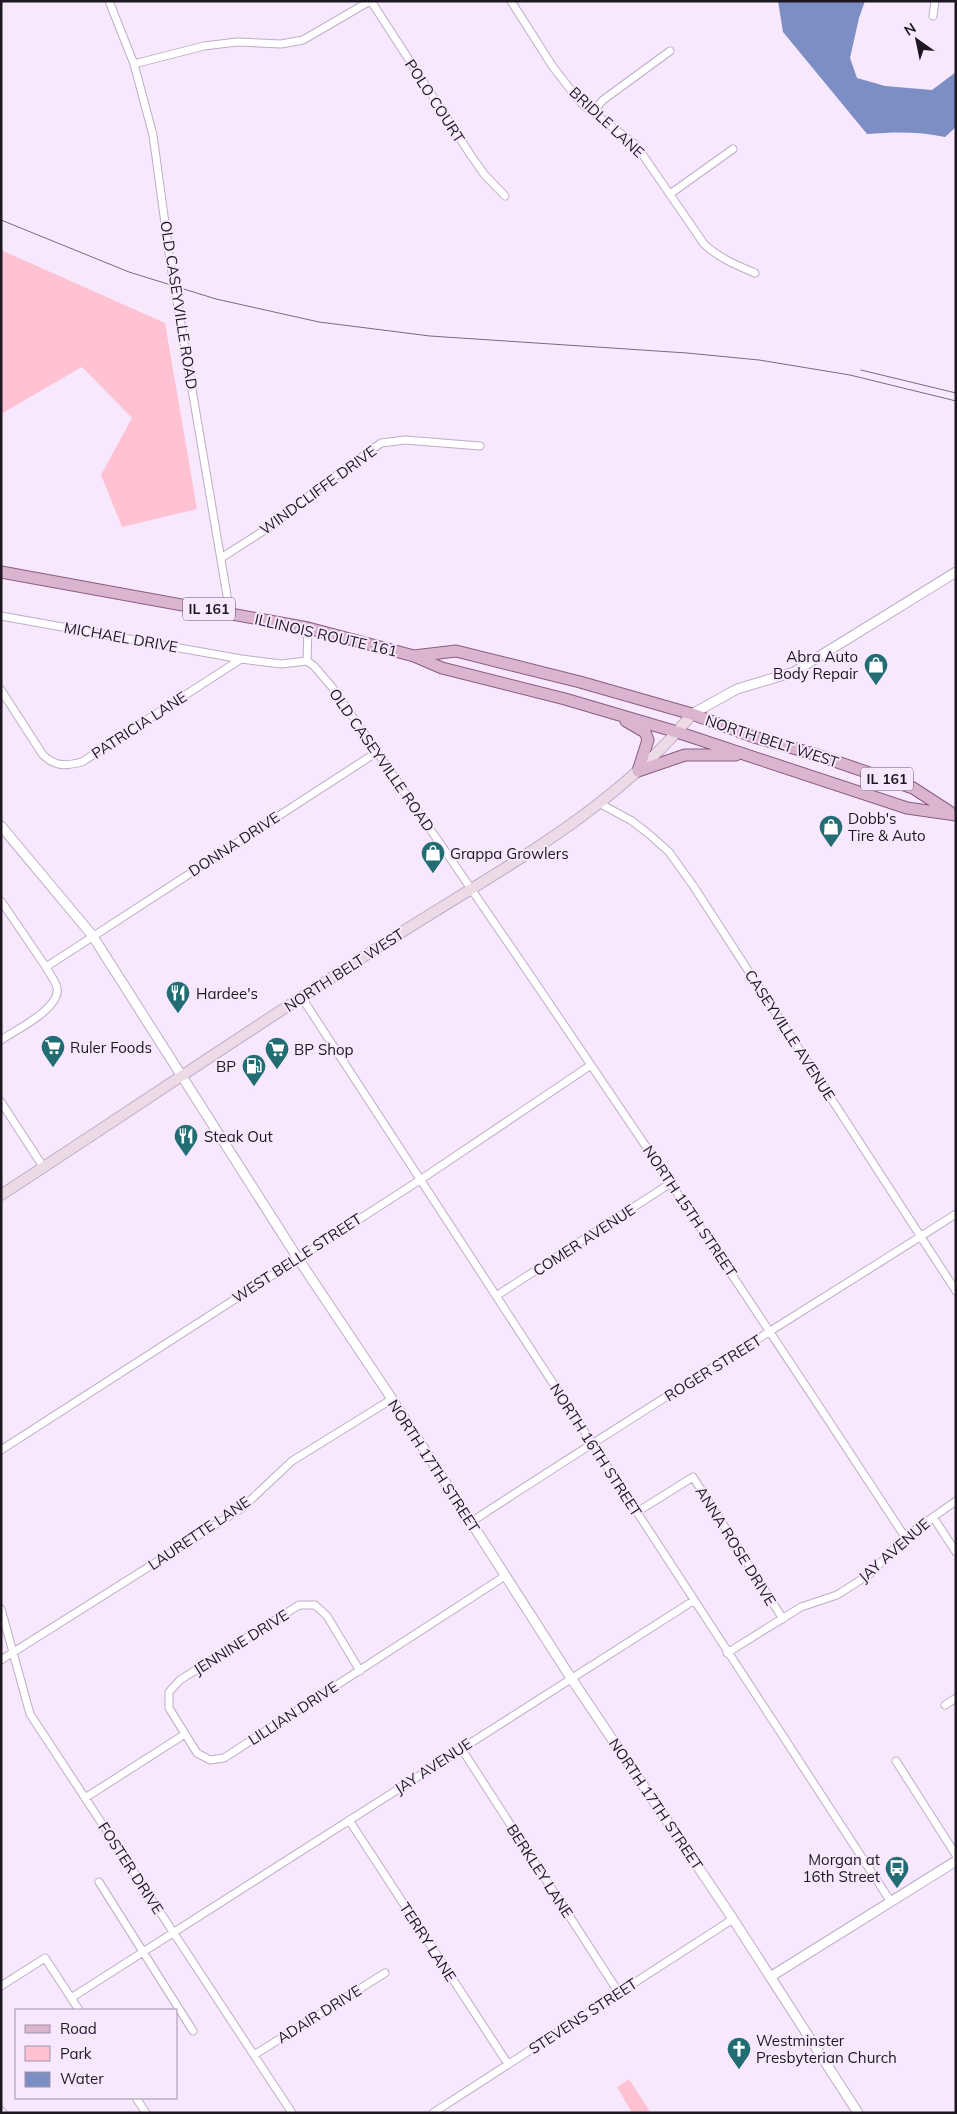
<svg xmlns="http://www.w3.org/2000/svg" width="957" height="2114" font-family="Mulish,sans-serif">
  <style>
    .green { fill: #fec2d3 }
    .water { fill: #7d8ec4 }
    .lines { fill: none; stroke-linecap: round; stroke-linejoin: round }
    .minor-casing { stroke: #bfadc7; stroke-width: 9 }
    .tertiary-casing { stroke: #bfadc7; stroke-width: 11 }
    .secondary-casing { stroke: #bfadc7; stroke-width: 12 }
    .primary-casing { stroke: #895d7e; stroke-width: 13 }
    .minor { stroke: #fff; stroke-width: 7 }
    .tertiary { stroke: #fff; stroke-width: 9 }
    .secondary { stroke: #eddae7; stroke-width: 10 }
    .primary { stroke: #dbb4d0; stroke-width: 11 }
    .tram { stroke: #766c7b; stroke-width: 1 }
    .labels { text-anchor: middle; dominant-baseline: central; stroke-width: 4; stroke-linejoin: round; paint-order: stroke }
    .shield { fill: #f7e8fe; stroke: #5f5663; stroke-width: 1 }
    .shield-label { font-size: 14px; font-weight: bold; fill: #1e1721 }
    .street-label { font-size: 15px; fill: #1e1721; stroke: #f7e8fe }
    .poi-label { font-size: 15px; fill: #1e1721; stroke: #f7e8fe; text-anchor: start }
  </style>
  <rect width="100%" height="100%" fill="#f7e8fe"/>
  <path class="green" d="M1 250 165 323 197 509 122 527 101 475 132 418 82 367 1 414Z
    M629 2079 651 2113H632L617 2087Z"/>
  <path class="water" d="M778 1H865L859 18 850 58 857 78 885 86 932 90 956 72V127L945 137C918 131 894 132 867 134L783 32Z"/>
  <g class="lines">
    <defs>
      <path id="minor" d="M109 1 134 64 153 135 170 260 230 613
        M371 1 470 154 484 174 505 196
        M511 1 553 67 574 94 582 104 636 145 704 244C719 258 736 265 755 273
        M933 16 935 1
        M134 64 204 46 237 42 281 44 303 40 370 1
        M593 112 603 100 670 51
        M670 194 733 149
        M221 558 274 524 319 488 381 443 405 440 480 446
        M1 616 241 659
        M308 628 307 661 314 666 332 687C527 968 718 1251 905 1537
        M1 690 43 755C56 767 66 766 82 762L241 659 281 664 307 661
        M599 803 632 821 650 835 669 852 694 887 956 1291
        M1 901 46 967
        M302 998C498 1299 694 1600 891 1902
        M1 1040C16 1030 61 1008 57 988 56 982 49 973 46 967L377 752
        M1 1102 44 1168
        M496 1296 671 1183
        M1 1450 420 1180 591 1065
        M637 1512 693 1477 783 1619
        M933 1517 956 1552
        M471 1522C631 1417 794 1317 956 1214
        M1 1609 30 1714 292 2113
        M727 1653 801 1607 837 1595 870 1574 905 1537 956 1501
        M1 1660 242 1508 292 1461 392 1399
        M360 1671 327 1616 315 1605H299L180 1680 169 1692V1708L197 1753 210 1760 224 1758 505 1576
        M945 1705 956 1698
        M461 1748 619 1993
        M896 1761 956 1855
        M85 1798 185 1734
        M349 1820 508 2064
        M99 1882 193 2031
        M1 1986 45 1958 79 2010
        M71 1998 693 1601
        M254 2055 385 1973
        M136 2098 146 2113
        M1 2111 3 2113
        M433 2113 733 1919"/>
      <path id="tertiary" d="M692 714 737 689 794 672 956 572
        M1 826 92 935 297 1257 392 1399 571 1678 733 1919 858 2113
        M770 1977 956 1861"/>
      <path id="secondary" d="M1 1195C131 1110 260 1023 391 939 495 872 613 812 692 714"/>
      <path id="primary" d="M1 572 308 628 414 656 442 668 565 699 677 732 907 808 956 815
        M414 656 456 651 580 682 692 714 754 737 814 754 913 788 950 812
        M626 721 645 732 648 740 638 771
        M638 771 685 755H736"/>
    </defs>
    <use href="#minor" class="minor-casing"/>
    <use href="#tertiary" class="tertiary-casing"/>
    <use href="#secondary" class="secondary-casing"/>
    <use href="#primary" class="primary-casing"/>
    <use href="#minor" class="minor"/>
    <use href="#tertiary" class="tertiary"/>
    <use href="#secondary" class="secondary"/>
    <use href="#primary" class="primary"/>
    <path class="tram" d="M1 220 129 272 216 299 319 322 430 336 687 353 759 360 850 375 956 401
      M861 370 956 393"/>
  </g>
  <defs>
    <symbol id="shop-pin" viewBox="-11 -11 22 30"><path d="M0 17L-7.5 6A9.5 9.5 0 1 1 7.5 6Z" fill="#226d74" stroke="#f7e8fe"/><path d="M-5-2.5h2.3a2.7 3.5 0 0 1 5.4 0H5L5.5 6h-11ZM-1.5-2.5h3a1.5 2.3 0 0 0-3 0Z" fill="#fff"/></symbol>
    <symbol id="restaurant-pin" viewBox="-11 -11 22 30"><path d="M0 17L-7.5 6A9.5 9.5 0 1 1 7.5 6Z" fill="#226d74" stroke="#f7e8fe"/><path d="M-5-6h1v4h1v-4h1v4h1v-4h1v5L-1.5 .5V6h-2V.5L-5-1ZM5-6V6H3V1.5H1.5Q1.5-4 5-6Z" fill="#fff"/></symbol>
    <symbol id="supermarket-pin" viewBox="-11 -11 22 30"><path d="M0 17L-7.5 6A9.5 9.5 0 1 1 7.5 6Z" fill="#226d74" stroke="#f7e8fe"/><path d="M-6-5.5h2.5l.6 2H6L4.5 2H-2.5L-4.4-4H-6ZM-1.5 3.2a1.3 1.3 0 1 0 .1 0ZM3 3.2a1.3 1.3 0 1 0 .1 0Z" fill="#fff"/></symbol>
    <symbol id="fuel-pin" viewBox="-11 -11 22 30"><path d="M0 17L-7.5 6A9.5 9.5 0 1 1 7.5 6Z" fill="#226d74" stroke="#f7e8fe"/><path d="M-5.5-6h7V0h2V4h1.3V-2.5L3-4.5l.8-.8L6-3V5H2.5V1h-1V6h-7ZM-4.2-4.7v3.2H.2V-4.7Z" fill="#fff"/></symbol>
    <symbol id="bus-pin" viewBox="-11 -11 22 30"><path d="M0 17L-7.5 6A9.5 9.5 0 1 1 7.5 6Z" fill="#226d74" stroke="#f7e8fe"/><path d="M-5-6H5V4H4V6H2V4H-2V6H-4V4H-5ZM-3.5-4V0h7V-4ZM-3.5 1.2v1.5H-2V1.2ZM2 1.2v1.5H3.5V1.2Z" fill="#fff"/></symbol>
    <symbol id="church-pin" viewBox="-11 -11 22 30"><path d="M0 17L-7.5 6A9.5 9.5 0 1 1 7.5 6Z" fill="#226d74" stroke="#f7e8fe"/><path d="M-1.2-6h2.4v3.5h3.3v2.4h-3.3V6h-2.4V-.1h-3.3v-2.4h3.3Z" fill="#fff"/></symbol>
  </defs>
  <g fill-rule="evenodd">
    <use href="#shop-pin" x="862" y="651" width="28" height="38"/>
    <use href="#shop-pin" x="817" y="813" width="28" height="38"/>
    <use href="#shop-pin" x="419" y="839" width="28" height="38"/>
    <use href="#restaurant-pin" x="164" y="979" width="28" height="38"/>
    <use href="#supermarket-pin" x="39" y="1033" width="28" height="38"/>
    <use href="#supermarket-pin" x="263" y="1035" width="28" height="38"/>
    <use href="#fuel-pin" x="240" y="1052" width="28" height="38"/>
    <use href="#restaurant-pin" x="172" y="1122" width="28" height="38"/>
    <use href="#bus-pin" x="883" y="1854" width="28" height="38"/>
    <use href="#church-pin" x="725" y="2035" width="28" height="38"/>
  </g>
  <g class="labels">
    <g class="shield">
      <rect x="183" y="597.5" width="52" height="23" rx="4"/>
      <rect x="861" y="767.5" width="52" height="23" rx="4"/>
    </g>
    <g class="shield-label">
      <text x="209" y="609">IL 161</text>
      <text x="887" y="779">IL 161</text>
    </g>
    <g class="street-label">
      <text transform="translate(435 101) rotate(57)">POLO COURT</text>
      <text transform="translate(607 122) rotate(43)">BRIDLE LANE</text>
      <text transform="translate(179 305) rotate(81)">OLD CASEYVILLE ROAD</text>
      <text transform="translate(318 490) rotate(-36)">WINDCLIFFE DRIVE</text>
      <text transform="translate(326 635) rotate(13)">ILLINOIS ROUTE 161</text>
      <text transform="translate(121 637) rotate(10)">MICHAEL DRIVE</text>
      <text transform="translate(139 725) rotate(-33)">PATRICIA LANE</text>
      <text transform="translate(772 741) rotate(18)">NORTH BELT WEST</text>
      <text transform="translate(382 760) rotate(55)">OLD CASEYVILLE ROAD</text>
      <text transform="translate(234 844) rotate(-33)">DONNA DRIVE</text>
      <text transform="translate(344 970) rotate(-33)">NORTH BELT WEST</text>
      <text transform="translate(790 1035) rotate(57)">CASEYVILLE AVENUE</text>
      <text transform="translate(690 1211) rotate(56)">NORTH 15TH STREET</text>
      <text transform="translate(584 1240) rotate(-33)">COMER AVENUE</text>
      <text transform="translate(297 1258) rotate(-33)">WEST BELLE STREET</text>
      <text transform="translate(713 1368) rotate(-32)">ROGER STREET</text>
      <text transform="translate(596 1450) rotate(57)">NORTH 16TH STREET</text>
      <text transform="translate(434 1466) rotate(57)">NORTH 17TH STREET</text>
      <text transform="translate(199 1533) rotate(-34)">LAURETTE LANE</text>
      <text transform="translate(736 1546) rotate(58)">ANNA ROSE DRIVE</text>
      <text transform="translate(894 1550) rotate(-41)">JAY AVENUE</text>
      <text transform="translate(241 1642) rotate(-32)">JENNINE DRIVE</text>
      <text transform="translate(293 1713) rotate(-33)">LILLIAN DRIVE</text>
      <text transform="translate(433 1766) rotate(-33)">JAY AVENUE</text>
      <text transform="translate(656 1804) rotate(56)">NORTH 17TH STREET</text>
      <text transform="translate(131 1868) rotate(57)">FOSTER DRIVE</text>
      <text transform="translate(540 1871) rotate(57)">BERKLEY LANE</text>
      <text transform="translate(428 1942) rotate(57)">TERRY LANE</text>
      <text transform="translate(319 2014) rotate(-32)">ADAIR DRIVE</text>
      <text transform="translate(583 2016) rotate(-33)">STEVENS STREET</text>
    </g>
    <g class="poi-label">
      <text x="858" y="656" text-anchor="end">Abra Auto<tspan x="858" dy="17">Body Repair</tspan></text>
      <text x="848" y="818">Dobb's<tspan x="848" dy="17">Tire &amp; Auto</tspan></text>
      <text x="450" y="853">Grappa Growlers</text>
      <text x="196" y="993">Hardee's</text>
      <text x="70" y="1047">Ruler Foods</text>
      <text x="294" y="1049">BP Shop</text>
      <text x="236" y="1066" text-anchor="end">BP</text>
      <text x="204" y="1136">Steak Out</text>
      <text x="880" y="1859" text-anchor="end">Morgan at<tspan x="880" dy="17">16th Street</tspan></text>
      <text x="756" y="2040">Westminster<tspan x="756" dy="17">Presbyterian Church</tspan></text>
    </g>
  </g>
  <rect width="957" height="2114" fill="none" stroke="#1e1721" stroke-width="5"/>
  <rect x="15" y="2009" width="162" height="90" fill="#f7e8fe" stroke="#a094a6"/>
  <rect x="25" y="2025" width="25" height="8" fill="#dbb4d0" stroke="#a094a6"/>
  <text x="60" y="2034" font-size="15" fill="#1e1721">Road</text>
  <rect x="25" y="2046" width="25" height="15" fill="#fec2d3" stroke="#a094a6"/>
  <text x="60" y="2059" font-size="15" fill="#1e1721">Park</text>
  <rect x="25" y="2072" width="25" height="15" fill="#7d8ec4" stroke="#a094a6"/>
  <text x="60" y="2084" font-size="15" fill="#1e1721">Water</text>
  <g transform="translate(917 40) rotate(327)" stroke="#f7e8fe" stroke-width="4" paint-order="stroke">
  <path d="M0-4L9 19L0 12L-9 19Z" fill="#1e1721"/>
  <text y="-8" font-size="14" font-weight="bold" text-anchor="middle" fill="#1e1721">N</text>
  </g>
</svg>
